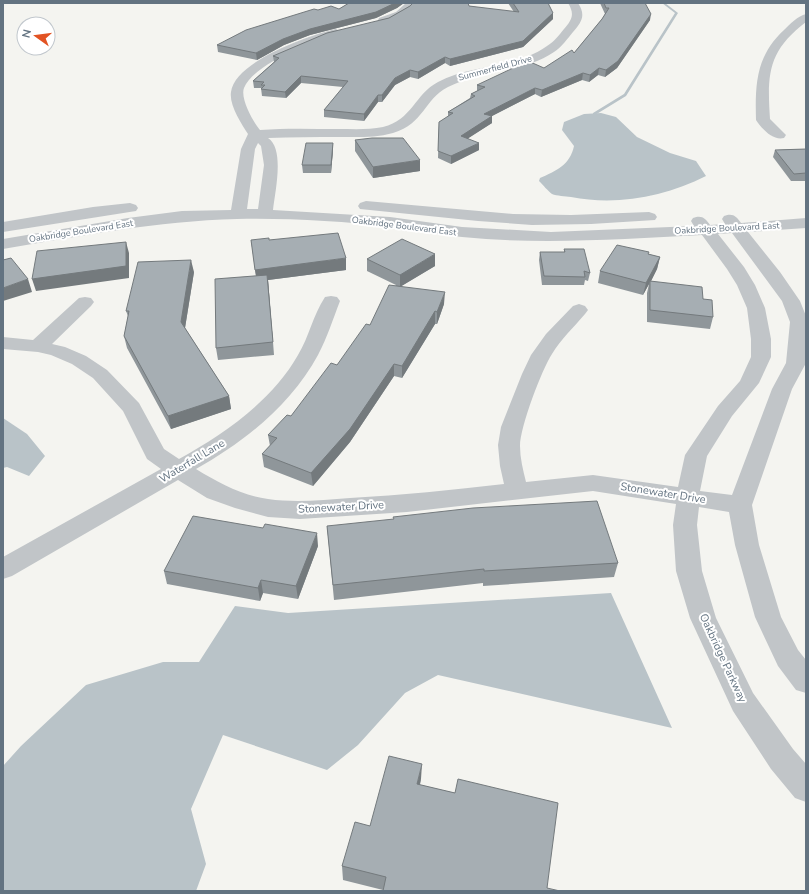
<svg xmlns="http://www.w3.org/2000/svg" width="809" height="894" font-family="'Nunito Sans',sans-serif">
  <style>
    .water { fill: #b9c3c8 }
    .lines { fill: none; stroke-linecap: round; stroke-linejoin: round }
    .stream { fill: #b9c3c8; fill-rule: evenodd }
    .minor { fill: #c1c5c8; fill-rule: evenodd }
    .wall { fill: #8f969a }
    .shaded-wall { fill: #747a7d }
    .building { fill: #a6aeb3; stroke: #747a7d }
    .labels { text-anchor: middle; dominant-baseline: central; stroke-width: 4; stroke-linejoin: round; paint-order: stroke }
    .far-street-label { font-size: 9px; fill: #637381; stroke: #fff }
    .street-label { font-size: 11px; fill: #637381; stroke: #fff }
  </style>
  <rect width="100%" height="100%" fill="#f4f4f0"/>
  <path class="water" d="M601 113 616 117 637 137 670 153 696 161 706 176C665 197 616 206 571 197 565 196 557 196 552 194 548 191 543 185 539 181L540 178C556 171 570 165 574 146L562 130 564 122 584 114Z
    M3 418 27 434 45 456 29 476 7 467 3 468Z
    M611 593 672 728 438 675 405 693 358 745 327 770 223 735 191 809 206 864 196 891H3V766L21 746 86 685 163 662H199L235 606 288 613Z"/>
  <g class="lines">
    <path class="stream" d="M662 3H665L678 13 626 96 595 115H593V113L624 94 675 13Z"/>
    <path class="minor" d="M406 3H417L404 16 383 23 378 20 379 18 396 12Z
      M568 3H578C586 15 582 22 573 32 567 39 562 47 554 52 523 73 481 70 448 87 423 100 425 123 393 133 375 138 357 137 339 137 315 137 292 137 268 138 285 149 275 192 273 210L390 217 462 227 551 232 694 226 691 221 693 218C702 215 705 218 710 225L725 224 722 219 724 216C733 213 736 216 741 223L806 218V228L748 232 780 272 800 301 806 316V363L792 389 752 505 759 545 781 617 798 650 806 660V693L796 690 778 666 755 617 735 545 729 512 699 507 697 525 702 571 716 618 753 693 793 749 806 764V802L795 798 771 769 733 711 690 618 676 571 673 525 676 504 593 491 407 512 300 519 268 517 235 508 207 498 178 480 12 576 3 579V557L161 469 147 459 123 411 93 378 72 364 51 355 38 352 3 349V337L33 340 79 298 85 297 91 298 94 302 91 306 52 344 65 347 86 356 107 370 139 403 164 449 179 459C224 434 272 401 298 355 309 337 313 315 325 297L331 296 337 297 340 301C333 319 327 338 318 355 291 405 244 442 196 469 219 483 241 495 268 499 295 503 323 500 350 498 401 495 453 490 504 484L500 466 498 445 501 427 522 374 531 355 546 334 573 306 579 304 585 306 588 310 585 314C574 327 561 339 552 354 542 369 520 427 520 446 520 458 523 470 526 482L593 475 678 487 685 455 718 406 740 381 751 357V339L747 308 737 285 727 269 702 235C622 239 542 245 462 237 439 235 415 230 392 227 341 221 288 218 237 219 157 221 81 236 3 249V239L128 218 182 211 231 210 241 149 248 134C241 123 229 105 231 92 235 61 310 35 336 29L341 32 340 34C315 42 255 62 244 88 240 98 253 122 260 130 286 128 312 129 338 129 353 129 369 130 383 127 412 120 415 94 438 82 472 64 515 69 547 46 554 42 559 35 564 29 572 20 575 14 568 3ZM258 143 261 146 264 165 258 209H247L255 149ZM732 233 782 301 790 322 786 363 772 389 732 495 700 491 707 456 732 416 759 383 771 357V339L765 308 755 285 744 267 718 234Z
      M806 14V22C768 51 767 74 770 119L786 135 784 138C773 141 762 129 756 120 755 84 756 56 784 30 790 24 798 16 806 14Z
      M366 201 513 214 571 215 649 212 655 214 657 217 655 220 591 224 532 225 478 221 360 209 358 206 360 203Z
      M130 203 136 205 138 208 136 211 3 232V222L93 207Z"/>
  </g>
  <path class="wall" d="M349 3H404L397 8 376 18 310 35 284 45 257 60 218 52 217 45 318 10 339 9Z
    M508 3H548L553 19 523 47 450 66 445 63 418 79 410 77 395 85 382 102H378L364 121 324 117V110L343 87 301 83 286 98 262 96 261 88H254L253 81 274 62 273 56 389 18 410 6H469L514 12Z
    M600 3H645L650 20 617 68 605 77 598 75 589 82 582 80 541 97 535 94 492 116V123L468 138 479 150 451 164 438 158 439 122 448 117V112L470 98 471 94 477 91V85L544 68 574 53 602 19 605 14Z
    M355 140 420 171 373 178 355 151Z
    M333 143V150L331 173H303L302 165Z
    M806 149V181H791L773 157 775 150Z
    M251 240H269L346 270 268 280 274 355 218 360 216 348 256 276Z
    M564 249 590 273 588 281 585 280 584 285H542L539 260 540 252H564Z
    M648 254 660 257 657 269 651 281 703 299 713 317 710 329 647 322V293L649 284 643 295 598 283 600 271Z
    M367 259 435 266 401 286 444 304 437 324H435L402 378 394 376 350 442 313 486 264 467 262 454 270 446 268 435 291 416 337 365 370 325 396 285 367 271Z
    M194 272 185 328 229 396 231 409 171 429 127 348 124 336 128 316 126 311Z
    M327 526 618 563 614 577 483 586V583L334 600Z
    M318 546 298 599 263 593 260 601 167 584 164 571Z
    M421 779 420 785 455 793 558 803 383 890 343 880 342 866 370 826Z"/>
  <path class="shaded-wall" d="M395 3H404L397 8 376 18 310 35 284 45 257 60 256 53 283 39 310 29Z
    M553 13V19L523 47 450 66V59Z
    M651 14 650 20 617 68 605 77 606 70Z
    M445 57V63L418 79V72Z
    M599 68 598 75 589 82 590 75Z
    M410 70V77L395 85 382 102V95L395 78Z
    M583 73 582 80 541 97 542 90Z
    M301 76V83L286 98 285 92Z
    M535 88V94L492 116V123L461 143V136L484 114Z
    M378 95V102L364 121V114Z
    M333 143V150L331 173V165Z
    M479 143V150L451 164V156Z
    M420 160V171L373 178V167Z
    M126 242 129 253V278L36 291 32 279Z
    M435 254V266L400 287V275Z
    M660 257 657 269 650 283V281L649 284 643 295 646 283Z
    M346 258V270L268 280 274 355 273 342 257 282 255 270Z
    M191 260 194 272 184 334 181 322Z
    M28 279 32 292 3 301V288Z
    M445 292 444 304 437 324V312Z
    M435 311V324L402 378V366Z
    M394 364V376L350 442 313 486 311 473Z
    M229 396 231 409 171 429 168 416Z
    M317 533 318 546 298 599 296 586Z
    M261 580 263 593 260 601 258 588Z
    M422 764 421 779 416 799 417 784Z"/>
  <path class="building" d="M349 3H395L376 12 310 29 283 39 256 53 217 45 246 30 314 9 318 10 331 6 339 9Z
    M413 3H468L469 6 519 12 513 3H548L553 13 523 41 450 59 445 57 418 72 410 70 395 78 382 95H378L364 114 324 110 348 81 301 76 285 92 261 89 265 85H261L264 82 253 81 279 58 273 56 327 33 389 18 410 6Z
    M604 3H645L651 14 618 61 606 70 599 68 590 75 583 73 542 90 535 88 484 114 492 116 461 136 479 143 451 156 438 151 439 122 453 113 448 112 475 96 471 94 485 87 477 85 528 61 544 68 572 50 574 53 602 19 609 8H606Z
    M372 138H403L420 160 373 167 355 140Z
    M306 143H333L331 165H302Z
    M806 149V173L794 174 775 150Z
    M338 233 346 258 255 270 251 240 269 238V240Z
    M402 239 435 254 400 275 367 259Z
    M126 242V266L32 279 37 251Z
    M617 245 649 252 648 254 660 257 646 283 600 271Z
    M564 249H584L590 273 584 271 585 277 544 276 540 252H565Z
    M11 258 28 279 3 288V260Z
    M191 260 181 322 229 396 168 416 124 336 129 311H126L138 262Z
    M267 275 273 342 216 348 215 279Z
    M650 281 702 287 703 299 712 300 713 317 650 310Z
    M389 285 445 292 437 312 435 311 402 366 394 364 350 429 311 473 262 454 277 438 268 435 287 415 291 416 331 363 337 365 366 324 370 325Z
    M597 501 618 563 484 571V569L333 585 327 526 394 519 393 517 473 508Z
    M193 516 263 528 265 524 317 533 296 586 261 580 258 588 164 571Z
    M389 756 422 764 417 784 455 793 458 779 558 803 547 888 560 891H383L386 877 342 866 355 822 370 826Z"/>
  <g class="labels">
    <g class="far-street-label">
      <text transform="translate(495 68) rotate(-15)">Summerfield Drive</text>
      <text transform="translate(404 226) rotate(7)">Oakbridge Boulevard East</text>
      <text transform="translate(727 228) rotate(-3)">Oakbridge Boulevard East</text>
      <text transform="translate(81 231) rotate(-9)">Oakbridge Boulevard East</text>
    </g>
    <g class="street-label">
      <text transform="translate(192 461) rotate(-31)">Waterfall Lane</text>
      <text transform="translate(663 493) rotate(9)">Stonewater Drive</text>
      <text transform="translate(341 507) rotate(-3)">Stonewater Drive</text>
      <text transform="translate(723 658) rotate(65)">Oakbridge Parkway</text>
    </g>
  </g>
  <rect width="809" height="894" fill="none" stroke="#637381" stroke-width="8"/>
  <g transform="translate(36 36) rotate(284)"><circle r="19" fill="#ffffff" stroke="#c1c7cd"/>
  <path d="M0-3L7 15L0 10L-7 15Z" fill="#e25323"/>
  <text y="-6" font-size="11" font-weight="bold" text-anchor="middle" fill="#637381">N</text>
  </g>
</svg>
